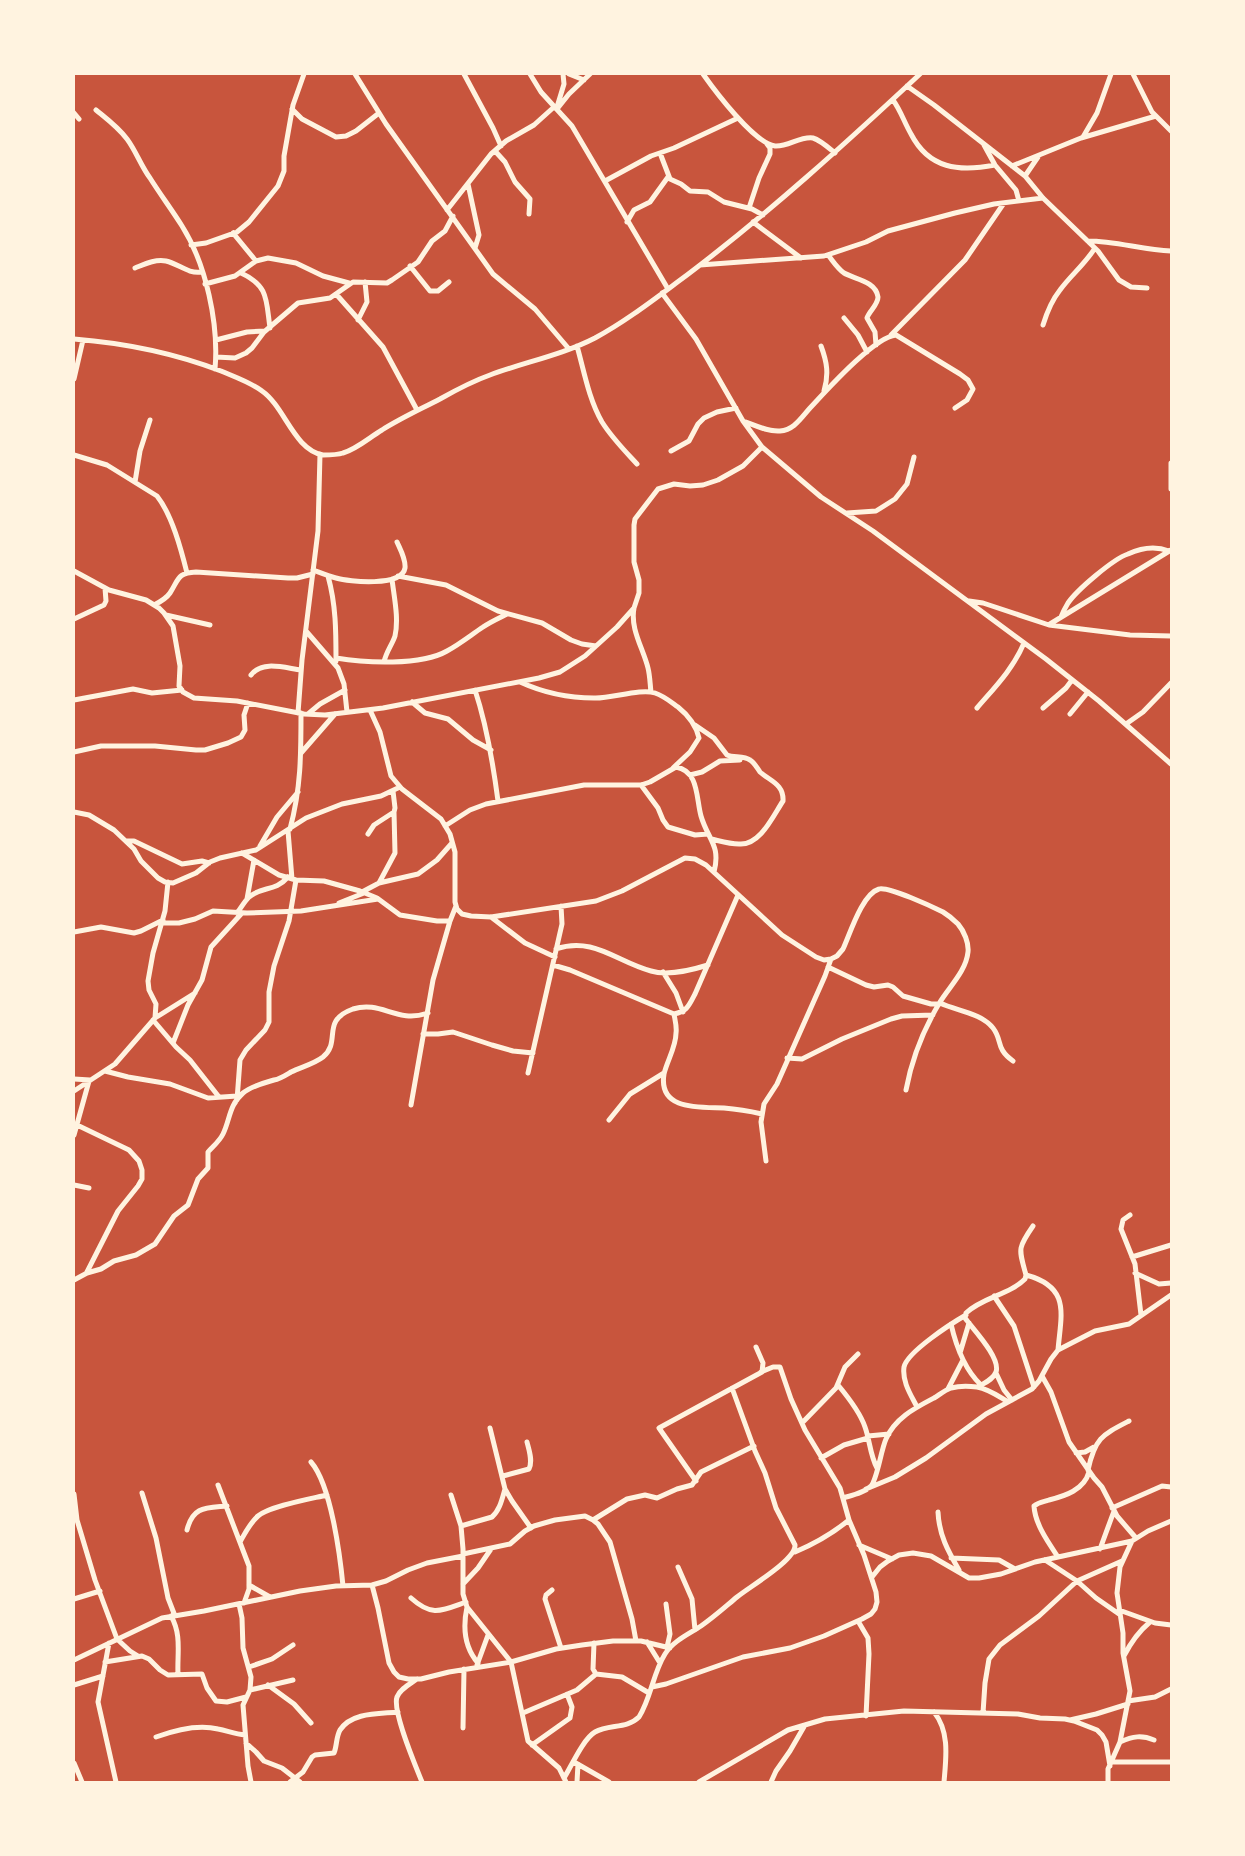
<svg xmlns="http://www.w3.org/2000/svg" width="1245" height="1856" font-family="Jost,sans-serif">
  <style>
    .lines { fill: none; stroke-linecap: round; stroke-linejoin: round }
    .minor { stroke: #fff3e0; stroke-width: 5 }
  </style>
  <rect width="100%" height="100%" fill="#c8553d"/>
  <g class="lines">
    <path class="minor" d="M355 74 386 124 493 274 535 309 569 349
      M464 74 493 128 501 146
      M530 74 541 92 572 126 668 289
      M569 74 584 80
      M703 74C715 91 754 143 775 146 788 147 800 136 813 138 820 140 829 148 835 153
      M1133 74 1152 112 1171 131
      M907 86 934 105 1025 176 1043 198 1098 251 1119 280 1131 287 1147 288
      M893 100C901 111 904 122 911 134 929 169 959 172 995 165
      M557 107 564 84 563 74
      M292 109 302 119 336 137 346 136 356 131 379 113
      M557 109 569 94 590 74
      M96 110C107 119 118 127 127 139 136 151 141 166 150 178 160 194 172 210 182 226 206 264 219 324 215 369
      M74 113 79 119
      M1083 137 1097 113 1111 74
      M984 145 995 165 1016 190 1019 201
      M495 151 505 162 515 182 530 199 529 214
      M660 153 670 179 681 184 690 191 708 192 724 202 752 209 763 215
      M1012 166 1081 138 1156 116
      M1025 176 1038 157
      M605 181 651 156 674 148 738 118
      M468 184 479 235 475 248
      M749 208 759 178 770 154V148L767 144
      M447 210 491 154 506 141 534 125 554 107
      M627 222 634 210 650 202 668 177
      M753 222 801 258
      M233 233 256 261
      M1088 241C1116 241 1143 250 1171 251
      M191 245 206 243 237 232 249 222 278 186 284 171V156L293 105 304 74
      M828 255C833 261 837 268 844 273 854 279 876 281 878 297 878 305 869 311 867 318L875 332 876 345
      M700 265 824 256 866 242 888 231 955 213 994 204 1043 198
      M410 266 430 291H438L449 282
      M135 268C145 264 155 259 166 261 179 264 188 274 201 272
      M241 273C269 286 266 300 270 328
      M205 284 235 276 256 261 268 258 296 263 323 276 349 283
      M662 293 696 339 743 421 762 447 821 497 873 531 1046 659 1099 701 1171 764
      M336 294 383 347 417 410
      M844 318 858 335 867 352
      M358 320 367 302 365 282
      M1043 325C1047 312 1052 300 1060 290 1071 275 1085 264 1095 248
      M891 335 965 260 1004 203
      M74 339C124 343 174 353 221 371 235 377 250 382 262 391 285 407 294 450 323 455 329 455 337 455 343 453 357 449 370 437 382 430 401 418 421 409 440 399 456 390 473 381 490 375 525 362 562 355 595 338 628 320 657 297 687 275 769 213 845 144 920 74
      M216 340 247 332 265 331
      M577 346C584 371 589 400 602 422 612 438 625 451 637 464
      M821 346C827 362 829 374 824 391
      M216 357 235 358 246 353 252 348 264 332 298 303 330 298 353 282 387 283 392 280 418 262 432 241 445 231 453 216
      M74 379 83 340
      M743 421C754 425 768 432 780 431 794 430 801 418 810 408 826 391 874 337 896 335L960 374 968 380 973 389 967 400 955 408
      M671 451 689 441 698 424 704 418 717 412 736 408
      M74 455 107 465 157 496C172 515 181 549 187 573
      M1171 463V489
      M135 482 140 451 150 420
      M847 513 876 511 895 499 907 484 914 457
      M313 570C321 573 328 576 336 578 349 582 402 587 405 568 406 559 400 549 397 542
      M74 571 109 590 146 600 159 608 164 613 173 626 180 666 179 686 183 692 194 698 237 701 304 714 325 715 383 708 539 678 560 672 585 656 617 627 634 608 639 593V580L634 562V525L635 519 658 489 674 484 690 486 703 485 718 480 743 466 762 447
      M328 576C336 605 336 631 336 661
      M398 576 446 585 498 611 542 623 571 640 582 644 596 646
      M969 601 983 603 1049 625 1130 635 1171 636
      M154 605C160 602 166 599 170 593 179 579 177 573 196 572L288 578H297L313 574
      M634 608C630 629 643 648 648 668 650 676 650 684 651 692
      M166 615 210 625
      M1061 617C1063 612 1065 608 1068 603 1077 590 1113 559 1128 554 1141 548 1156 546 1169 551
      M74 619 104 605 106 601 105 588
      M1050 624 1171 550
      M306 631 338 668 344 684 347 712
      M336 658C365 663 421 666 447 651 460 644 471 635 483 627 490 622 499 618 507 614
      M384 662C386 652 392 645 395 636 399 618 394 597 392 579
      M251 675C262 660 285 668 301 670
      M520 682C544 693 568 698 594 698 610 699 641 688 655 693 664 696 671 702 678 707 688 715 696 725 699 738L690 752 673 768
      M475 690C487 726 493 763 498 801
      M74 700 133 689 152 693 182 690
      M412 702 425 713 448 719 473 740 491 750
      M977 708C995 687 1013 669 1024 643
      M1043 708 1066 688 1072 680
      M370 710 380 732 391 776 402 789 441 819 450 834 455 852V902L457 909 462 914 471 916 491 917 596 901 622 891 685 858 695 859 706 865 782 935 816 957 824 960 831 959 837 956 843 949C850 934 862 894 879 889 888 886 933 907 943 912 948 915 954 920 958 924 964 931 969 943 968 952 966 971 950 986 940 1002 923 1030 912 1058 906 1090
      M298 713 302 660 318 531 320 454
      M308 714 320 704 345 690
      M1070 714 1088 692
      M1126 724 1143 712 1171 683
      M695 725 714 738 727 755C734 758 744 755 750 760 754 762 757 768 760 772 770 781 784 784 783 801 773 816 760 846 739 844 729 844 720 841 711 839
      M74 752 101 746H155L196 750H205L228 743 241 737 245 730 244 715 248 703
      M301 753 335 714
      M690 775 702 772 720 761 740 760
      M641 785 658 808 663 820 668 827 695 835 708 834
      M74 812 89 815 114 830 134 849 141 861 158 878 165 882 173 883 196 873 210 862 220 858 256 850 306 818 342 804 381 796 400 787
      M445 826 470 810 486 804 584 785H641L650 782 676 767C699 771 696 798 701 816 708 840 721 845 714 872
      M290 829C301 788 301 755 301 713
      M288 831 292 879
      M368 834 374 825 394 812 395 808 393 791
      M126 841H134L182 864 202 861 209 863
      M260 846 277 817 298 792
      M242 853 279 875 296 880 324 881 360 891 377 898 400 915 437 921H450
      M379 883 395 853 394 812
      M362 892 379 883 418 874 437 860 452 843
      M247 899 254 860
      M339 903 364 893
      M237 913C241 908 244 902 249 897 262 886 275 892 288 877
      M491 917 525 943 555 957
      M162 923H179L195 919 213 911 247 913 301 911 378 899
      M74 932 101 927 134 933 141 931 163 920
      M556 949C593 936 617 962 651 971 667 976 692 970 708 965
      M553 965 570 970 674 1014C688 1011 689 1005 695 994L738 895
      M828 967 866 985 874 987 888 985 893 987 903 996 931 1004H939
      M663 972 676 993 683 1012
      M940 1003C957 1011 981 1013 993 1028 1003 1041 995 1048 1013 1061
      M674 1014C675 1020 677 1027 676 1033 676 1047 667 1061 664 1074 658 1111 700 1107 724 1108 737 1109 749 1111 762 1114
      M155 1018 195 993
      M153 1020 176 1047 190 1060 219 1097
      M423 1034H438L453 1032 492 1045 513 1051 533 1053
      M173 1043 188 1005 202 980 211 947 242 913
      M787 1058 802 1059 842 1039 891 1019 902 1016 933 1015
      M105 1071 128 1077 170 1084 208 1098 237 1096
      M528 1073 562 924 561 906
      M74 1079 90 1080
      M74 1091 115 1064 155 1018 156 1004 149 990 148 981 153 953 165 911 168 882
      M237 1100 240 1060 246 1050 265 1030 269 1022V992L274 966 289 921 296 880
      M411 1105 433 980 450 921 456 906
      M609 1120 630 1094 664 1073
      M77 1125 129 1150 139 1161 142 1170V1179L138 1186 118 1211 87 1272
      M74 1135 89 1081
      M766 1161 761 1122 764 1104 777 1084 825 976 831 959
      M74 1185 89 1188
      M1130 1215 1123 1220 1121 1229 1135 1264 1141 1315
      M1132 1257 1171 1245
      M1135 1273 1159 1284 1171 1283
      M1026 1275C1071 1287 1061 1314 1058 1350
      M74 1280 87 1273 101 1269 114 1261 136 1255 155 1244 174 1216 188 1205 198 1179 208 1168V1152C213 1146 219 1142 223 1134 230 1120 229 1105 243 1093 251 1086 264 1083 274 1080 280 1079 286 1075 291 1072 301 1067 314 1064 323 1057 342 1041 320 1021 353 1009 382 1000 396 1024 428 1013
      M994 1296 1014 1326 1034 1387
      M951 1324C956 1346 964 1369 981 1385
      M960 1353 969 1323
      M996 1373 1004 1390 1012 1400
      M1042 1376 1051 1392 1069 1442 1094 1478 1102 1487 1117 1516 1136 1538
      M838 1385C848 1397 860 1412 865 1427 870 1441 870 1455 877 1468
      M978 1387C984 1383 993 1380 996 1372 1001 1358 973 1329 965 1318L966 1313C983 1297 1009 1295 1025 1279L1026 1275C1019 1249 1017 1249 1033 1226
      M948 1389 963 1360
      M917 1407C911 1395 902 1382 904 1367 907 1352 952 1323 966 1315
      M802 1423 836 1388 845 1367 858 1354
      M490 1428 505 1489 512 1501 531 1528
      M868 1436 889 1434
      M1076 1453 1085 1452 1094 1447
      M821 1458 844 1445 868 1438
      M311 1462C331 1485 340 1555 343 1586
      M1088 1470C1095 1438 1102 1435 1129 1421
      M503 1476 529 1469C533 1461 529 1450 527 1442
      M696 1481 659 1428 762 1372 763 1363 756 1347
      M218 1485 249 1566V1589L244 1603
      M866 1489 895 1477 926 1458 986 1414 1032 1389 1039 1381 1051 1359 1058 1350 1095 1331 1129 1324 1171 1295
      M142 1493 156 1538 168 1598 175 1616
      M74 1494 77 1520 95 1580 117 1639 130 1651 138 1656
      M451 1495 461 1526 463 1549V1594L467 1607 511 1662 528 1741 559 1768 566 1782
      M843 1498C853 1495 864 1493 871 1486 877 1480 881 1450 886 1439 895 1418 915 1408 934 1398 939 1395 945 1390 951 1388 958 1386 970 1386 977 1387 989 1389 998 1396 1008 1402
      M1112 1508 1162 1486 1171 1487
      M938 1512C939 1535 948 1551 959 1570
      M593 1520 627 1499 645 1495 657 1498 677 1489 692 1485 701 1472 754 1446
      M461 1526 492 1517C500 1510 502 1499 505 1489
      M187 1530C193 1506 206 1508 227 1506
      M240 1542C245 1533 250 1523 258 1516 270 1506 310 1499 327 1495
      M859 1545 892 1559
      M1100 1549 1114 1511
      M795 1552C814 1544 833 1533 849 1520
      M463 1554 510 1544 525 1531 534 1526 555 1520 585 1516 593 1520 598 1524 610 1542 632 1619 636 1641
      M1058 1557C1048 1542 1035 1524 1034 1506 1039 1502 1043 1502 1049 1500 1065 1496 1084 1490 1089 1472
      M951 1558 999 1560 1015 1569
      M1045 1560 1077 1581 1096 1598 1119 1614
      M678 1567 692 1599 695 1630
      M872 1577 880 1567 888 1561 899 1555 913 1553 931 1556 969 1578H979L1001 1574 1035 1562 1132 1541 1148 1531 1171 1521
      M463 1584 478 1568 491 1549
      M249 1585 270 1597
      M372 1585 378 1608 389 1663 394 1672 399 1677 408 1679H421L449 1672 511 1662 556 1649 582 1645 613 1641H641L670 1648
      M552 1590 546 1595 545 1599 561 1648
      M411 1598C432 1617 441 1611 466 1602
      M74 1599 100 1591
      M239 1604 242 1618 243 1648 251 1677 250 1690 243 1705 248 1766 251 1782
      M666 1604 670 1634 667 1647
      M467 1607C463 1626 464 1647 478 1663
      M1119 1610 1155 1623 1171 1625
      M171 1616C182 1635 177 1654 178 1674
      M858 1621 868 1638 869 1654 866 1716
      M647 1642 660 1663
      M109 1643 98 1702 116 1782
      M594 1643 593 1669 596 1674 622 1677 649 1693
      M1124 1656C1131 1642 1138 1632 1150 1622
      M74 1660 162 1618 204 1611 300 1591 336 1586 372 1585 386 1581 408 1570 427 1563 463 1556
      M105 1662 142 1656 149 1659 160 1670 168 1675 202 1674 207 1688 216 1701 227 1702 246 1697
      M477 1665 488 1635
      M249 1667 272 1659 293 1645
      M417 1679C410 1684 400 1689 397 1697 392 1711 416 1767 422 1782
      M74 1685 103 1676
      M268 1685 294 1704 311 1723
      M652 1687 666 1684 743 1657 790 1648 824 1636 862 1619 871 1614 875 1609 877 1602 876 1592 864 1555 849 1520 840 1488 805 1430 791 1399 780 1367H773L761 1372
      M250 1690 293 1680
      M1128 1701 1155 1697 1171 1689
      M934 1712C950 1732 946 1758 944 1782
      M523 1713 577 1690 596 1674
      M983 1713 985 1683 989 1659 1000 1645 1039 1616 1077 1581 1122 1561
      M1070 1720 1096 1714 1128 1704
      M463 1728 464 1669
      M156 1737C175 1730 198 1724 218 1729 228 1731 235 1734 245 1735
      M1120 1742C1133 1736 1142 1735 1154 1740
      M246 1743 256 1752 264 1761 282 1768 300 1782
      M532 1745 570 1718 572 1707 567 1694
      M574 1762 609 1782
      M1112 1762H1171
      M74 1763 82 1782
      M564 1778C571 1767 583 1739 595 1732 609 1724 627 1729 639 1717 651 1698 653 1673 665 1654 673 1641 689 1634 701 1626 714 1617 725 1607 737 1597 749 1587 796 1560 795 1545L776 1508 765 1473 755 1451 732 1388
      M290 1782 303 1772 312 1757 315 1755 334 1753C337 1746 336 1737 340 1730 352 1712 379 1714 398 1712
      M577 1782 578 1764
      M699 1782 788 1730 825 1719 904 1711 1018 1714 1040 1718 1065 1719 1074 1721 1097 1730 1102 1735 1106 1742 1110 1766
      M771 1782 776 1771 790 1751 805 1725
      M1108 1782V1769L1120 1742 1130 1691 1123 1653V1633L1117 1593 1120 1567 1132 1541"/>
  </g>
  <rect width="1245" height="1856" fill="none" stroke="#fff3e0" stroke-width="150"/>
</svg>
